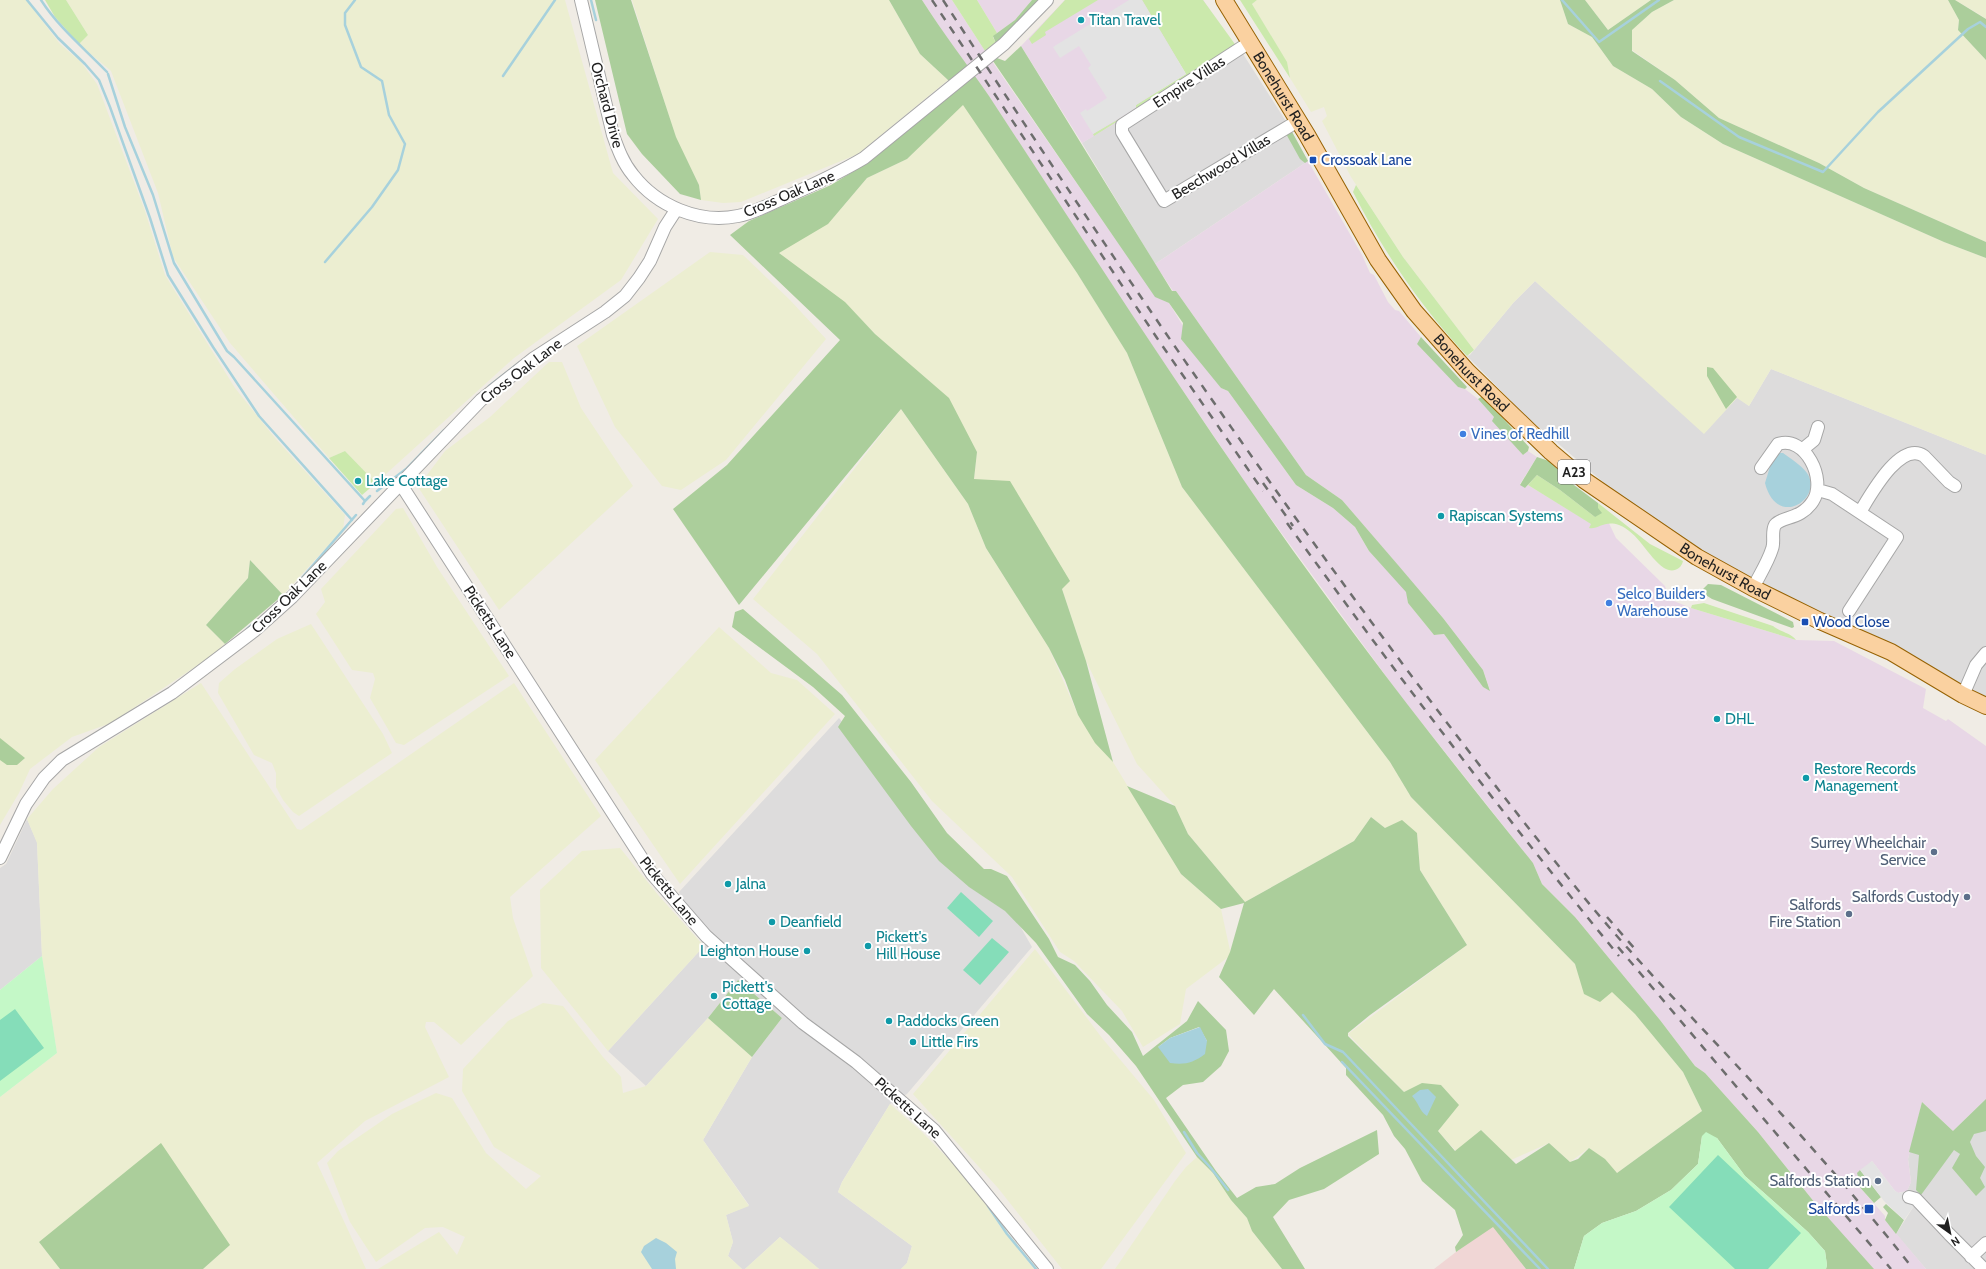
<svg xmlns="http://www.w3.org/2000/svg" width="1986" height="1269" font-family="Cabin,sans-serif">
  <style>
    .residential { fill: #dddcdc }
    .commercial { fill: #f0d6d5 }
    .industrial { fill: #e8d7e6 }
    .farmland { fill: #eceed1 }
    .grass { fill: #cbe9ac }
    .forest { fill: #abce9b; fill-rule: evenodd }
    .park { fill: #c4f8c7 }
    .pitch { fill: #85ddb9 }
    .parking { fill: #e3e3e3 }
    .water { fill: #a7d1dc }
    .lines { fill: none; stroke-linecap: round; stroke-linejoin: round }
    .stream { stroke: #a7d1dc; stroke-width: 2.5 }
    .minor-casing { stroke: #a6a6a6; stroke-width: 14 }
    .major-casing { stroke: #976203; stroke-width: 18 }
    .minor { stroke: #fff; stroke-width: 12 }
    .major { stroke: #fad1a0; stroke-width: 16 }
    .rail { stroke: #6d6d6d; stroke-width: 2.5; stroke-dasharray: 8 8; stroke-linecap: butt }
    .culture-dot { fill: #0f9aa8; stroke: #fff; stroke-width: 1.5 }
    .transit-dot { fill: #1a4fb4; stroke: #fff; stroke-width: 1.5 }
    .shop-dot { fill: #3f7fe0; stroke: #fff; stroke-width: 1.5 }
    .service-dot { fill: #5c6f8a; stroke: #fff; stroke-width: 1.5 }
    .labels { text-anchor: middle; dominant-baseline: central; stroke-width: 4; stroke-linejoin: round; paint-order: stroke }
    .shield { fill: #fff; stroke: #626262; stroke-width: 1 }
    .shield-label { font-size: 14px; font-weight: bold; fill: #1f1f1f }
    .culture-label { font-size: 15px; fill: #0d838f; stroke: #fff; text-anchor: start }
    .street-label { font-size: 15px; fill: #1f1f1f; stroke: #fff }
    .transit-label { font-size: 15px; fill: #164399; stroke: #fff; text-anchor: start }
    .shop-label { font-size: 15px; fill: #366cbe; stroke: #fff; text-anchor: start }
    .service-label { font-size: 15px; fill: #4e5e75; stroke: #fff; text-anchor: end }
  </style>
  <rect width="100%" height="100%" fill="#f0ece5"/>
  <path class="residential" d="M1237 47 1243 54 1287 123 1308 161 1155 264 1082 143Z
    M1535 281 1704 433 1737 397 1749 406 1771 369 1986 455V706L1848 633 1700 550 1616 493 1528 418 1467 356 1470 355 1514 302Z
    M839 718 910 800 1004 898 1032 947 907 1094 890 1104 842 1182 838 1192 912 1246 907 1263 901 1269H819L780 1237 745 1269H742L728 1256 733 1242 726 1215 749 1205 703 1140 752 1057 782 1018 738 980 708 1018 646 1086 608 1051 704 946 679 892Z
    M27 819 37 842 42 956 0 990V868L6 864Z
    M1986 1099V1269H1926L1896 1234 1914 1206 1907 1191 1911 1182 1908 1159 1912 1142 1953 1131Z"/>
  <path class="commercial" d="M1493 1226 1526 1269H1434L1456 1252Z"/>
  <path class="industrial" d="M922 0H952L987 54 1155 296 1169 303 1221 388 1228 391 1296 485 1333 508 1355 527 1369 551 1407 592 1408 603 1434 635 1444 634 1483 687 1490 690 1483 670 1443 618 1342 500 1306 475 1176 291H1173L1155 264 1308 161 1362 255 1370 273 1374 275 1388 302 1395 310 1399 311 1421 337 1417 344 1458 387 1465 389 1478 399 1494 417 1523 455 1528 451 1537 457 1520 484 1525 488 1528 485 1587 521 1606 517 1616 538 1665 586 1669 599 1691 608 1796 640 1834 641 1926 689 1923 708 1946 721 1948 719 1986 746V1099L1953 1131 1922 1102 1908 1159 1911 1182 1907 1191 1898 1193 1895 1191 1872 1161 1858 1175 1859 1180 1856 1183 1885 1216V1220L1926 1269H1874L1861 1256 1815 1203 1758 1132 1705 1073 1695 1066 1660 1020 1575 917 1542 884 1533 863 1402 698 1253 494 1139 326 986 92 951 44Z
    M977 0H1032L1015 20 997 33Z
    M1065 0H1203L1210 10 1149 104 1082 143 1021 46Z"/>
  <path class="farmland" d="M0 0H26L60 44 81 62 97 84 145 211 165 275 235 388 275 438 345 515 343 529 283 595 250 560 248 578 206 625 225 644 210 657 111 723 72 737 30 769 19 793 0 825Z
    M66 0H565L613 173 658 219 621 280 514 358 376 483 345 451 329 458 230 343 173 257 158 193 111 71 79 44 88 35Z
    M632 0H889L920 54 948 80 858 154 741 202 723 203 701 200 699 185 676 138Z
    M1257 0H1560L1568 24 1592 37 1613 66 1652 89 1681 117 1723 144 1944 242 1986 258V455L1771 369 1749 406 1737 398 1704 434 1535 281 1514 302 1474 350 1403 257 1351 177 1322 121 1327 116 1324 107 1311 112 1290 78 1286 62 1252 4Z
    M1585 0H1651L1608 30Z
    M1674 0H1948L1959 20 1958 30 1986 60V242L1864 188 1819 163 1719 118 1675 80 1632 50V30L1652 12Z
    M1955 0H1986V19L1982 16Z
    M963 104 1077 273 1127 353 1182 487 1390 762 1411 797 1575 964 1585 994 1612 991 1635 1014 1683 1072 1702 1111 1617 1173 1589 1148 1570 1162 1549 1143 1511 1160 1481 1130 1456 1151 1438 1131 1458 1105 1441 1085 1417 1086 1404 1092 1348 1034 1467 945 1420 870 1417 833 1385 828 1371 817 1354 841 1245 902 1188 834 1175 806 1137 764 1086 661 1062 589 974 479 977 452 875 334 848 306 778 253 833 218 867 178 907 159Z
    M710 252 743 255 790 300 826 339 726 460 681 490 662 486 615 427 577 346Z
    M549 362H562L581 408 633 486 499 610 418 487 445 451 490 417Z
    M901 409 968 504 986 548 1049 648 1078 715 1113 762 1181 874 1221 909 1231 955 1186 989 1180 1024 1143 1047 1122 1011 1074 961 1060 952 1012 877 932 801 817 654 753 599Z
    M403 508 437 567 509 676 404 745 396 743 370 698 375 679 373 673 352 670 316 614 325 602 321 589 396 509Z
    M311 624 383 734 392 753 299 816 293 812 283 800 276 787V773L272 763 254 755 218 693 219 683 235 669 277 639Z
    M719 627 771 673 797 680 835 714 680 884 595 760Z
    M201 683 297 829 301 830 514 683 601 816 510 897 513 918 533 976 461 1045 434 1022H426L425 1027 449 1077 365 1121 317 1163 366 1269H203L230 1245 39 1242 60 1269H0V1097L57 1053 42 956 37 843 27 819 53 789 99 747Z
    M620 848 659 896 704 946 608 1051 541 968 540 890 582 851Z
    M1035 949 1102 1038 1154 1100 1186 1153 1101 1269H1062L998 1188 913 1094Z
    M543 1003 563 1006 603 1057 621 1077 623 1093 646 1086 708 1018 752 1057 703 1140 749 1206 726 1215 733 1242 728 1256 742 1269H378L439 1232 457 1255 465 1237 443 1227 425 1228 376 1262 350 1222 327 1163 338 1151 392 1114 436 1093 452 1098 486 1153 526 1189 541 1176 494 1147 462 1091 463 1069 508 1021Z
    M890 1104 922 1132 973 1184 1001 1228 1034 1269H901L907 1263 912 1246 838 1192 842 1182Z
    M1197 1157 1213 1173 1231 1200 1247 1218 1252 1231 1282 1269H1115L1175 1181 1186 1167Z
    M780 1237 805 1257 819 1269H745Z"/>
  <path class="grass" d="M45 0H66L88 35 79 44 55 17Z
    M952 0H977L997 33 993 37 997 46 987 54Z
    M1065 0H1098L1045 32 1046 35 1032 44 1029 39Z
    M1142 0H1203L1237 47 1094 136 1093 134 1136 109V105L1186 74Z
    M1240 0H1257L1252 4 1287 62 1290 78Z
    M1356 185 1403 257 1474 350 1467 356C1421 307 1384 253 1353 192Z
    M345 451 376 483 362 495 329 458Z
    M1537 475 1560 490 1595 517 1598 503 1650 544 1683 561C1681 570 1672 573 1664 568 1648 557 1638 532 1619 525 1604 520 1598 530 1589 528L1591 524 1528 485Z
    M1704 603 1773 626C1780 632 1791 633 1796 640L1691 608 1692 605Z"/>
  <path class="forest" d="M595 0H631L676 137 699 185 701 200 680 194 642 154 627 134Z
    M889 0H922C943 33 967 64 989 96 1076 229 1163 364 1254 495 1342 622 1436 743 1533 863L1542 884 1575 917 1660 1020 1695 1066 1705 1073 1758 1132 1815 1203 1874 1269H1826L1827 1265 1825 1251 1808 1232 1745 1176 1717 1138 1702 1136 1698 1164 1671 1190 1636 1211 1602 1223 1584 1236 1574 1269H1526L1493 1227 1456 1252 1455 1247 1463 1235 1455 1210 1422 1181 1405 1149 1394 1136 1383 1115 1346 1075V1068L1274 989 1254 1015 1219 977 1230 952 1244 903 1221 909 1181 874 1127 786 1175 806 1188 834 1245 902 1354 841 1371 817 1385 828 1402 820 1417 833 1420 870 1467 945 1370 1015 1348 1033V1036L1404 1092 1422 1083 1441 1085 1459 1105 1438 1131 1455 1151 1481 1130 1516 1164 1549 1143 1570 1162 1578 1159 1589 1148 1605 1159 1617 1173 1702 1111 1683 1072 1635 1014 1612 992 1600 1002 1584 994 1575 964 1411 797 1390 762 1182 487 1127 353 1077 273 963 105 907 159 867 178 828 224 779 253 845 302 875 334 949 398 977 452 974 479 1010 481 1070 581 1062 589 1086 661 1113 762 1095 743 1078 715 1065 680 1049 648 986 548 968 504 901 409 739 605 673 509 727 465 840 340 730 235 749 221 831 185 872 160 954 90 948 80 920 54Z
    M1032 0H1041L997 46 993 36 1015 20Z
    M1560 0H1585L1608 30 1651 0H1674L1652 12 1632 30V51L1675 80 1719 118 1819 163 1864 188 1986 242V258L1944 242 1723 144 1681 117 1652 89 1613 66 1592 37 1568 24Z
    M1948 0H1955L1986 19V60L1958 30 1959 20Z
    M1021 46 1172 291H1176L1306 475 1342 500 1398 565 1443 618 1483 670 1490 691 1483 687 1444 634 1434 635 1408 603 1406 592 1369 551 1355 527 1333 508 1296 485 1228 391 1221 388 1181 339 1183 323 1169 303 1155 297 993 61 997 58 1005 61Z
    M1291 130 1308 161 1305 163 1300 159 1285 132Z
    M1421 337 1467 387 1465 389 1458 387 1417 344Z
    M1707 367 1713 368 1737 397 1726 409 1707 376Z
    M1483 396 1529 447 1528 451 1523 455 1492 421 1494 417 1478 399Z
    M1537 457 1549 461 1574 485 1598 503V508L1602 513 1595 517 1560 490 1537 475 1525 488 1520 485Z
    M250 560 283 595 225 644 206 625 248 578Z
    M1708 584 1721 585 1793 622 1794 627 1792 628 1712 599 1704 594 1703 589Z
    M743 609 842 695 911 782 947 833 984 869H991L1007 876 1049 939 1058 957 1075 965 1090 981 1107 1005 1132 1032 1143 1056 1187 1021 1198 1001 1226 1030 1229 1051 1221 1066 1203 1082 1183 1085 1166 1098 1216 1171 1237 1198 1256 1187 1275 1184 1300 1168 1377 1130 1379 1154 1324 1189 1289 1200 1273 1217 1305 1269H1282L1252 1231 1247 1218 1231 1200 1213 1173 1197 1157 1136 1066 1109 1035 1087 1014 1036 943 1005 911 969 887 939 861 911 826 838 727 845 716 813 687 732 627 735 612ZM1199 1027 1207 1041 1158 1047 1170 1038Z
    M0 738 25 758 17 765H7L0 760Z
    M738 980 782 1018 752 1057 708 1018Z
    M1986 1099V1131L1974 1134 1970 1142 1976 1156 1985 1167 1980 1178 1985 1187 1976 1196 1952 1168 1960 1154 1954 1150 1921 1195 1916 1190 1919 1155 1909 1152 1922 1102 1953 1131Z
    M161 1143 230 1245 203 1269H60L39 1242Z
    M1860 1170 1881 1197 1874 1203 1856 1183 1859 1180 1857 1173Z
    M1886 1204 1904 1220 1896 1234 1885 1220 1888 1213 1883 1207Z"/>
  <path class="park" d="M42 956 57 1053 0 1097V990Z
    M1706 1132 1717 1138 1745 1176 1808 1232 1825 1251 1827 1265 1826 1269H1574L1584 1236 1602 1223 1636 1211 1671 1190 1698 1164 1702 1136Z"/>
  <path class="pitch" d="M961 892 993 921 979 937 947 908Z
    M992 938 1009 952 980 985 963 970Z
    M15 1009 44 1048 0 1081V1020Z
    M1718 1155 1801 1233 1768 1269H1735L1669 1207Z"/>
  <path class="parking" d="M1129 0H1142L1186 74 1136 105V108L1093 134 1080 113 1086 109 1087 111 1107 98 1088 68 1091 65 1079 46 1060 58 1053 47Z
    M1872 1161 1895 1191 1899 1193 1907 1191 1914 1206 1904 1220 1884 1201 1860 1170Z"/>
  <path class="water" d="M1779 453H1783C1791 459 1801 465 1807 473 1824 498 1777 530 1765 483L1772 460Z
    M1200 1027 1207 1041 1205 1054C1193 1063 1185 1065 1170 1063L1158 1047 1170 1038Z
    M1428 1089 1436 1097 1427 1116C1419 1111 1419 1103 1412 1096L1420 1090Z
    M656 1238 666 1243 677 1252 675 1259 676 1269H652L641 1252 644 1246Z"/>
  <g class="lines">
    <path class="stream" d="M27 0 58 38 85 64 99 80 110 107 150 218 168 275 213 347 259 416 352 520
      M41 0C59 28 84 48 107 72
      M591 0 596 20
      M1562 0 1599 42 1659 0
      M108 74 125 127 153 195 174 263 227 351 234 357 365 501 363 504
      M503 76 555 0
      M1660 81 1739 137 1823 172 1878 112 1968 29 1980 22 1986 27
      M325 262 372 207 398 170 405 144 389 115 382 81 361 67 345 25V13L355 0
      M489 386 520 362
      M377 491 406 469 444 430
      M365 501 370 496
      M301 579 356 515
      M247 629 255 622
      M1303 1015 1325 1044 1343 1052 1548 1269
      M1342 1062 1540 1269
      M1184 1132 1197 1153 1210 1167 1228 1190
      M988 1206 1007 1234 1036 1269"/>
    <defs>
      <path id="minor" d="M581 0 613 135C618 149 623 163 633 175 657 206 699 224 738 216 754 213 771 204 786 197 813 185 839 173 864 158L1004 44 1047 0
        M1250 42 1122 125V132L1164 201 1298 121
        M1803 449 1814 440 1818 427
        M400 483 652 874 706 936 803 1023 856 1062 934 1130 1047 1269
        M1818 490 1832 494 1897 537 1849 611
        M1860 512C1870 496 1900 440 1924 456L1949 482 1955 486
        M1753 588C1759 576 1768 562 1772 549 1775 542 1771 532 1775 525 1782 516 1801 520 1813 501 1827 479 1805 435 1778 444L1761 468
        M1963 695 1976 665 1986 653
        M0 858 26 804 44 778 62 760 172 693 254 631 292 597 481 400 534 358 605 312 625 296 639 278 650 261 665 227 676 210
        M1909 1197 1916 1199 1949 1234 1984 1269
        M1971 1257 1986 1243"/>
      <g id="major">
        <path id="s1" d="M1224 0 1307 135 1378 260 1414 311 1467 371 1551 452 1584 480 1697 557 1753 588 1820 621 1891 652 1963 695 1986 706"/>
      </g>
    </defs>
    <use href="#minor" class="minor-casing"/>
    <use href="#major" class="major-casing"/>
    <use href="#minor" class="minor"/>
    <use href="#major" class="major"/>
    <path class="rail" d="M932 0 1157 338 1263 491
      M943 0C1142 305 1349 606 1578 890 1620 942 1666 990 1712 1039 1758 1088 1803 1137 1847 1188 1869 1215 1892 1241 1913 1269
      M1263 483 1293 526
      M1287 523C1394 671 1504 816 1619 956
      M1607 917 1635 949
      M1618 947 1891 1269"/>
  </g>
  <g class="culture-dot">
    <circle cx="1081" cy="20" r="4"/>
    <circle cx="358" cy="481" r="4"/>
    <circle cx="1441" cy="516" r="4"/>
    <circle cx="1717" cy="719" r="4"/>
    <circle cx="1806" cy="778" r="4"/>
    <circle cx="728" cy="884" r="4"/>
    <circle cx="772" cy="922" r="4"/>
    <circle cx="868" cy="946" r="4"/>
    <circle cx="807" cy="951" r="4"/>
    <circle cx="714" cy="996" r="4"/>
    <circle cx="889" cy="1021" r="4"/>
    <circle cx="913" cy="1042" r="4"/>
  </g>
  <g class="transit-dot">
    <rect x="1309" y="156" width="8" height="8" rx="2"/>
    <rect x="1801" y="618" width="8" height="8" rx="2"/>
    <rect x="1864" y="1204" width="10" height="10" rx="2"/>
  </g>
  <g class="shop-dot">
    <circle cx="1463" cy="434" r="4"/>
    <circle cx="1609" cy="603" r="4"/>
  </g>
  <g class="service-dot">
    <circle cx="1934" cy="852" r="4"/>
    <circle cx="1967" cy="897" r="4"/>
    <circle cx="1849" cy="914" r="4"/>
    <circle cx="1878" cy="1181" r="4"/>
  </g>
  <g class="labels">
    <rect class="shield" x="1558" y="460" width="32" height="24" rx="3"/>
    <g class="shield-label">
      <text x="1574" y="472">A23</text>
    </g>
    <g class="culture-label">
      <text x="1089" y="20">Titan Travel</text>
      <text x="366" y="481">Lake Cottage</text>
      <text x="1449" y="516">Rapiscan Systems</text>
      <text x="1725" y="719">DHL</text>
      <text x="1814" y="769">Restore Records<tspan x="1814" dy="17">Management</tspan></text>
      <text x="736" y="884">Jalna</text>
      <text x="780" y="922">Deanfield</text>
      <text x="876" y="937">Pickett's<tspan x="876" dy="17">Hill House</tspan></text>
      <text x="799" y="951" text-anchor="end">Leighton House</text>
      <text x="722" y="987">Pickett's<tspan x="722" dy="17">Cottage</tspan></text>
      <text x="897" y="1021">Paddocks Green</text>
      <text x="921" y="1042">Little Firs</text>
    </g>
    <g class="street-label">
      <text transform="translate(1189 82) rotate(-33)">Empire Villas</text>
      <text stroke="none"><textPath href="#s1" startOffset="113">Bonehurst Road</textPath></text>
      <text transform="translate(607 105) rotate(75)">Orchard Drive</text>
      <text transform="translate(1221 167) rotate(-31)">Beechwood Villas</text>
      <text transform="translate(789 194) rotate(-23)">Cross Oak Lane</text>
      <text transform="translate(521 371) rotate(-37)">Cross Oak Lane</text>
      <text stroke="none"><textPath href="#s1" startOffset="449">Bonehurst Road</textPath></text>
      <text stroke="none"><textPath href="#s1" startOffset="773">Bonehurst Road</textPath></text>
      <text transform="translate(289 597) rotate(-44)">Cross Oak Lane</text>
      <text transform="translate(490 622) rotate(57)">Picketts Lane</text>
      <text transform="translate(669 891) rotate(51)">Picketts Lane</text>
      <text transform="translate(908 1108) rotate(42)">Picketts Lane</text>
    </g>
    <g class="transit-label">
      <text x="1321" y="160">Crossoak Lane</text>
      <text x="1813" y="622">Wood Close</text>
      <text x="1860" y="1209" text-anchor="end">Salfords</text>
    </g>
    <g class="shop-label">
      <text x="1471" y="434">Vines of Redhill</text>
      <text x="1617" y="594">Selco Builders<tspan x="1617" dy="17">Warehouse</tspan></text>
    </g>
    <g class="service-label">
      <text x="1926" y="843">Surrey Wheelchair<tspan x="1926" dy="17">Service</tspan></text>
      <text x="1959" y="897">Salfords Custody</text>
      <text x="1841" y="905">Salfords<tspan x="1841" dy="17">Fire Station</tspan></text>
      <text x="1870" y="1181">Salfords Station</text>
    </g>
  </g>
  <g transform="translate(1950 1233) rotate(147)" stroke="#ffffff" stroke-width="3" paint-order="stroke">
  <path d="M0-3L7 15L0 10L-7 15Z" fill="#1f1f1f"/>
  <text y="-6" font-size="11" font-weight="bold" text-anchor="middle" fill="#1f1f1f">N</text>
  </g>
</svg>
